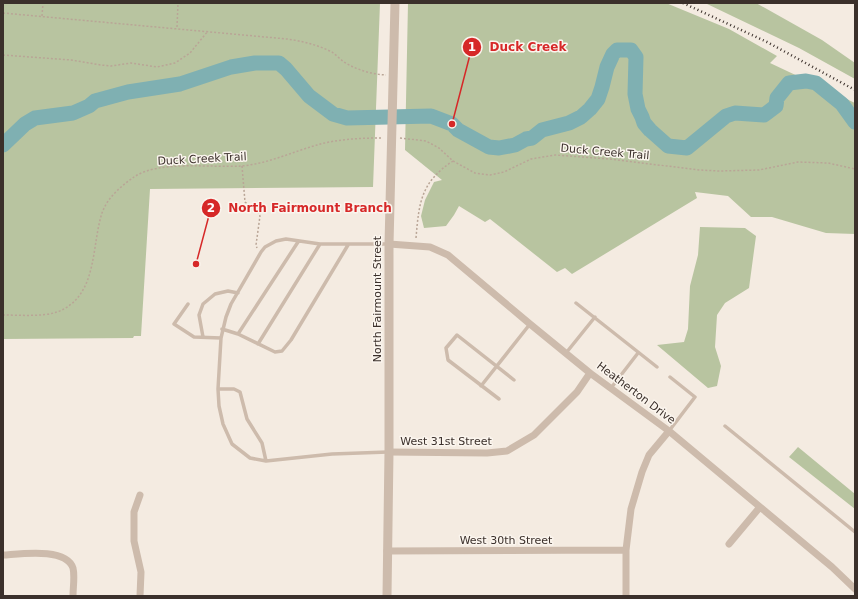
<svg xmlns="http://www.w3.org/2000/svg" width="858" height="599" font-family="'DejaVu Sans',sans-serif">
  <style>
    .green { fill: #b8c4a0 }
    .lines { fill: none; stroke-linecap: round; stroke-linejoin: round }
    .river { stroke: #7fb0b2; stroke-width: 15 }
    .path { stroke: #b9a596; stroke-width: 1.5; stroke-dasharray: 2 2; stroke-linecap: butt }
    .service { stroke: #cdbbac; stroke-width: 3.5 }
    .minor { stroke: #cdbbac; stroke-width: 7 }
    .tertiary { stroke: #cdbbac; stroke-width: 9 }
    .rail { stroke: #3b302b; stroke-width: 2.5; stroke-dasharray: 1 3; stroke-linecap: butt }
    .labels { text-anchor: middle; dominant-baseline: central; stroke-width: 3; stroke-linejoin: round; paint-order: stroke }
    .street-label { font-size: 11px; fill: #3b302b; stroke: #fbf5ee }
    .leader { fill: none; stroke: #d62828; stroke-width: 1.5 }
    .callout-dot { fill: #d62828; stroke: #fbf5ee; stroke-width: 1.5 }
    .mark-label { font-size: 12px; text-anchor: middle; font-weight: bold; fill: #fff }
    .callout-label { font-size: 12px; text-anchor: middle; font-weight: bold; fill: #d62828; stroke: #fbf5ee; stroke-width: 3; stroke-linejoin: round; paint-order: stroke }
  </style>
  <rect width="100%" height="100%" fill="#f4ebe1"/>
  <path class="green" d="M3 3H380L373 187 150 189 141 336H134L133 338 3 339Z
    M408 3H666L729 29 777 56 770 63 855 103V234L826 233 772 217H751L728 196 695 192 697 198 572 274 565 268 557 272 490 219 485 222 459 206 454 215 446 226 424 228 421 216 425 200 434 182 442 180 405 150Z
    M705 3H756L822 40 855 63V79L799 48Z
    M700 227 745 228 756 236 749 288 725 303 717 315 715 347 721 366 717 386 708 388 657 345 684 342 688 329 690 286 698 255Z
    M798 447 855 494V509L789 457Z"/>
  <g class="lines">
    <path class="river" d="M3 145 25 124 35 118 73 113 89 106 95 101 128 92 180 84 231 67 255 63H279L286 69 309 96 333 114 347 118 431 116 452 124 458 130 489 147 499 148 515 145 526 139 532 138 542 130 569 123 581 117 590 109 598 99 602 87 607 67 613 54 617 50H631L636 57 635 94 638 109 642 117 644 123 650 130 668 146 687 148 726 116 735 113 764 115 776 106 777 98 789 83 806 81 816 83 842 104 855 122"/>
    <path class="path" d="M3 13 287 39C302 41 318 45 332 52 336 55 340 59 344 62 357 70 371 74 386 75
      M42 16 43 3
      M177 27 178 3
      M3 55 71 60 101 65 111 66 131 63 157 67 175 63 190 53 208 31
      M400 138 426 141 439 148 453 161 475 173 490 175 504 172 531 159 555 155 610 159 699 170 719 171 759 170 798 162 828 163 855 169
      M242 166 245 202 258 212 260 216 256 245 257 248
      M416 238C419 202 421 182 453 161
      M3 315C19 315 42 317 57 312 98 297 91 247 102 213 107 198 121 186 134 177 159 160 211 168 241 166 267 164 292 152 317 145 337 139 361 138 383 138"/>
    <path class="service" d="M576 303 657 367
      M188 304 174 324 194 337 221 338
      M222 329 238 334 298 242
      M238 334 275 352 282 351 291 340 348 245
      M203 337 199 315 203 304 215 294 228 291 238 293
      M258 344 320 244
      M566 353 595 317
      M481 386 530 324
      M611 388 638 353
      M218 389H234L240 392 247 419 262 443 266 461
      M499 399 448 360 446 348 457 335 514 380
      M725 426 855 532
      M669 431 695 397 670 377
      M388 452 332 454 266 461 250 458 232 444 223 424 219 406 218 389 221 338 226 317 231 304 261 252 265 247 276 241 286 239 320 244H389"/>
    <path class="minor" d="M389 244 430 247 448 255 530 324 590 373 669 431 832 567 855 589
      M389 452 487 453 507 451 534 435 577 392 590 373
      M729 544 760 507
      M387 551 626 550
      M3 555C20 554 66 547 73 568 75 576 73 587 73 596
      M140 596 141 572 134 541V512L140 495
      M626 596V550L631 509 642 472 649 455 669 431"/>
    <path class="tertiary" d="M387 596 389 452V244L395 3"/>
    <path class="rail" d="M683 3 767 42 855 90"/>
  </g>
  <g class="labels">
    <g class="street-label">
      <text transform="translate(605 152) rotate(5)">Duck Creek Trail</text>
      <text transform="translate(202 159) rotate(-3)">Duck Creek Trail</text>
      <text transform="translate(377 299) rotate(-90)">North Fairmount Street</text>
      <text transform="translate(636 393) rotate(37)">Heatherton Drive</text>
      <text x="446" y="441">West 31st Street</text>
      <text x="506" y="540">West 30th Street</text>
    </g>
  </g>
  <path class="leader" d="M452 124L472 47M196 264L211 208"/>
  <g class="callout-dot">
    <circle cx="452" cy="124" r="4"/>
    <circle cx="196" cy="264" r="4"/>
    <circle cx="472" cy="47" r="10"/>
    <circle cx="211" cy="208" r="10"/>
  </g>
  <g class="mark-label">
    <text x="472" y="51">1</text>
    <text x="211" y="212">2</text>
  </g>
  <g class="callout-label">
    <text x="528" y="51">Duck Creek</text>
    <text x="310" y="212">North Fairmount Branch</text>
  </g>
  <rect width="858" height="599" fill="none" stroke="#3b302b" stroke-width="8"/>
</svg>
